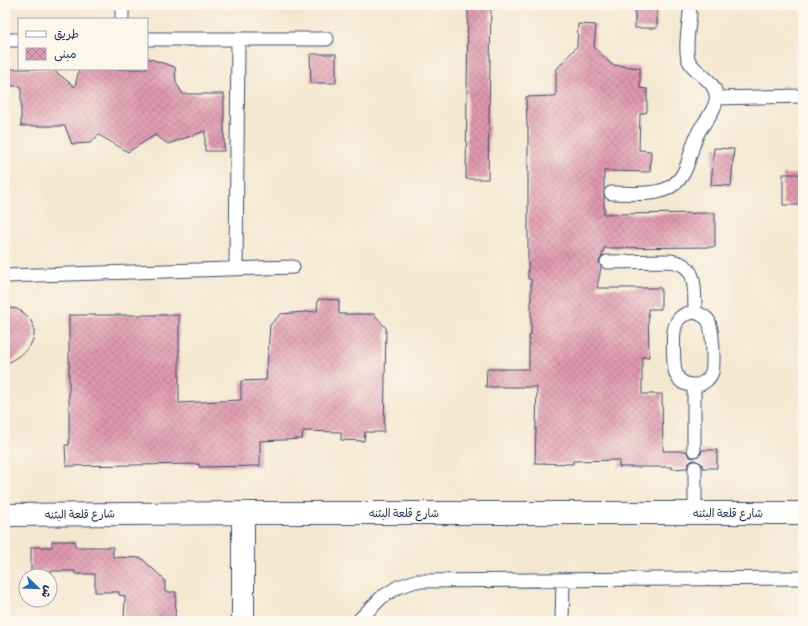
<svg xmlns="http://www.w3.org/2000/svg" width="808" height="626" font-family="'Patrick Hand','Playpen Sans Arabic',sans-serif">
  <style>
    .building { fill: url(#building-cross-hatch) }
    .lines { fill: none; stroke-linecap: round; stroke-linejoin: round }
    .lane-casing { stroke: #3c4b6f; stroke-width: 15 }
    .street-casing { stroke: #3c4b6f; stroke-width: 24 }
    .lane { stroke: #fff; stroke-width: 13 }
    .street { stroke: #fff; stroke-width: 22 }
    .labels { text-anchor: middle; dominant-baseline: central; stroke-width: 3; stroke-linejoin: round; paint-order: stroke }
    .street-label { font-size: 11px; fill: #1b2f5e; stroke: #fbf7ec }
  </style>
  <defs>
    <pattern id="building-cross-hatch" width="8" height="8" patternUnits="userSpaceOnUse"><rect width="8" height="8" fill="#e099af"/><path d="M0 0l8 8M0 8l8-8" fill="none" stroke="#b57d92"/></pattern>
  </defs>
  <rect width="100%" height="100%" fill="#fbf7ec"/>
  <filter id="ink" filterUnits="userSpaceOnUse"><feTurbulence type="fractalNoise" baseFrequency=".025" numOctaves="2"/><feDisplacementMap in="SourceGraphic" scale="8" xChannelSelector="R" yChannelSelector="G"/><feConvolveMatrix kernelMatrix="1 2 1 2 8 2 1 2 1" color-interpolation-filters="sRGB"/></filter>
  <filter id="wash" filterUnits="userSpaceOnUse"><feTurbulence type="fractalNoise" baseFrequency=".012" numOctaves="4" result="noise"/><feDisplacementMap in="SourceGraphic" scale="16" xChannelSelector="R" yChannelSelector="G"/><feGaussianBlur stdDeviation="0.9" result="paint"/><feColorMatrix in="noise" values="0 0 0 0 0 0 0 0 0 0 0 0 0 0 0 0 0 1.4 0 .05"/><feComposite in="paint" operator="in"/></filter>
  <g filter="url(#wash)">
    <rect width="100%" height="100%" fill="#f4e7cf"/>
    <g id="blocks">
      <path class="building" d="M468 5H491L488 179H466Z
        M635 5H657V28H635Z
        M578 24 596 25 594 47 612 65 640 68V88L647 89V112L640 114 639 150 651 151 650 172 604 171V214L715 213V247L604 248 602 256 599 262 601 267 597 288H661V309H648L649 357H642V394H662L663 451H686L690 457 694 458 701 454 702 450H717V468H703L702 464 695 460 691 461 688 464 687 468 672 469V467H619V460L573 461V464L535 463 537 387H486L487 369H529V335H531V279H528V127H527L526 97 556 96V70L577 46Z
        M310 54H336V83H311Z
        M147 58 175 67 176 83 183 94H224V151H205V131L168 144 155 135 128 152 99 135 90 143 72 144 65 126H21V86H5V69H52L75 87 79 69H147Z
        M714 148 734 149 731 186 711 185Z
        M783 174H803V205H783Z
        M318 299 339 300V314H374L386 328 384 432H365L364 441 341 440V432L303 431 302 439 260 441V466L199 467V464L66 466 65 445H69V315H179V403L241 400V381L266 380 270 325 281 314 317 311Z
        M5 307 17 309 24 313 30 319 34 327V336L31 344 26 351 5 365Z
        M52 541H75V547H113V557L141 558 165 580V592H176L175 621 124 620 125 596 119 595V592H95V574H75V571H31V547H52Z"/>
    </g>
  </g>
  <g filter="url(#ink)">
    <use href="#blocks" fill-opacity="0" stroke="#3c4b6f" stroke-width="1"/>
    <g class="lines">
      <defs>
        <path id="lane" d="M122 5V19
          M147 39H327
          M5 40H19
          M717 98 803 96
          M611 193C641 193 675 200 687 165 691 154 693 142 699 131 705 121 719 106 716 94 713 79 696 74 689 61 684 50 689 26 690 13
          M607 262 670 261C699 264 694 290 695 312
          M236 268 238 40
          M5 276 293 267
          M695 312C700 314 705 316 708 320 713 328 714 363 712 372 709 380 701 386 693 385 685 385 679 381 676 374 673 367 673 339 674 331 675 326 677 320 681 317 685 313 690 313 695 312Z
          M694 386V450
          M695 468V514
          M358 621 382 597 398 587 416 581 803 578
          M562 621 563 580"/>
        <path id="street" d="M243 513V621
          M5 515 243 513H803"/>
      </defs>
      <use href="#lane" class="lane-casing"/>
      <use href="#street" class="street-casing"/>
      <use href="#lane" class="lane"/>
      <use href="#street" class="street"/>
    </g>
  </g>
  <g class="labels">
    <g class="street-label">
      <text x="404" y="513">شارع قلعة البثنه</text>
      <text x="728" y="513">شارع قلعة البثنه</text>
      <text transform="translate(80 514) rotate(-1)">شارع قلعة البثنه</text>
    </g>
  </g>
  <rect width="808" height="626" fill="none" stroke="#fbf7ec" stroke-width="20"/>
  <rect x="18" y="18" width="130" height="52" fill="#fbf7ec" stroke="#a1a7b3"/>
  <rect x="26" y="31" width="20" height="6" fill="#ffffff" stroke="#a1a7b3"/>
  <text x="54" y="38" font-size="12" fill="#1b2f5e">طريق</text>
  <rect x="26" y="48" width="20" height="12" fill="url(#building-cross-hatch)" stroke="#a1a7b3"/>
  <text x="54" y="58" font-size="12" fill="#1b2f5e">مبنى</text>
  <g transform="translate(38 588) rotate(113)"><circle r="19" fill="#fbf7ec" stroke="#a1a7b3"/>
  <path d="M0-3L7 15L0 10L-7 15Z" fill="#1f6fb2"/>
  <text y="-6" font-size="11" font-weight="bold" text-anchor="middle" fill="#1b2f5e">ش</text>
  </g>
</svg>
